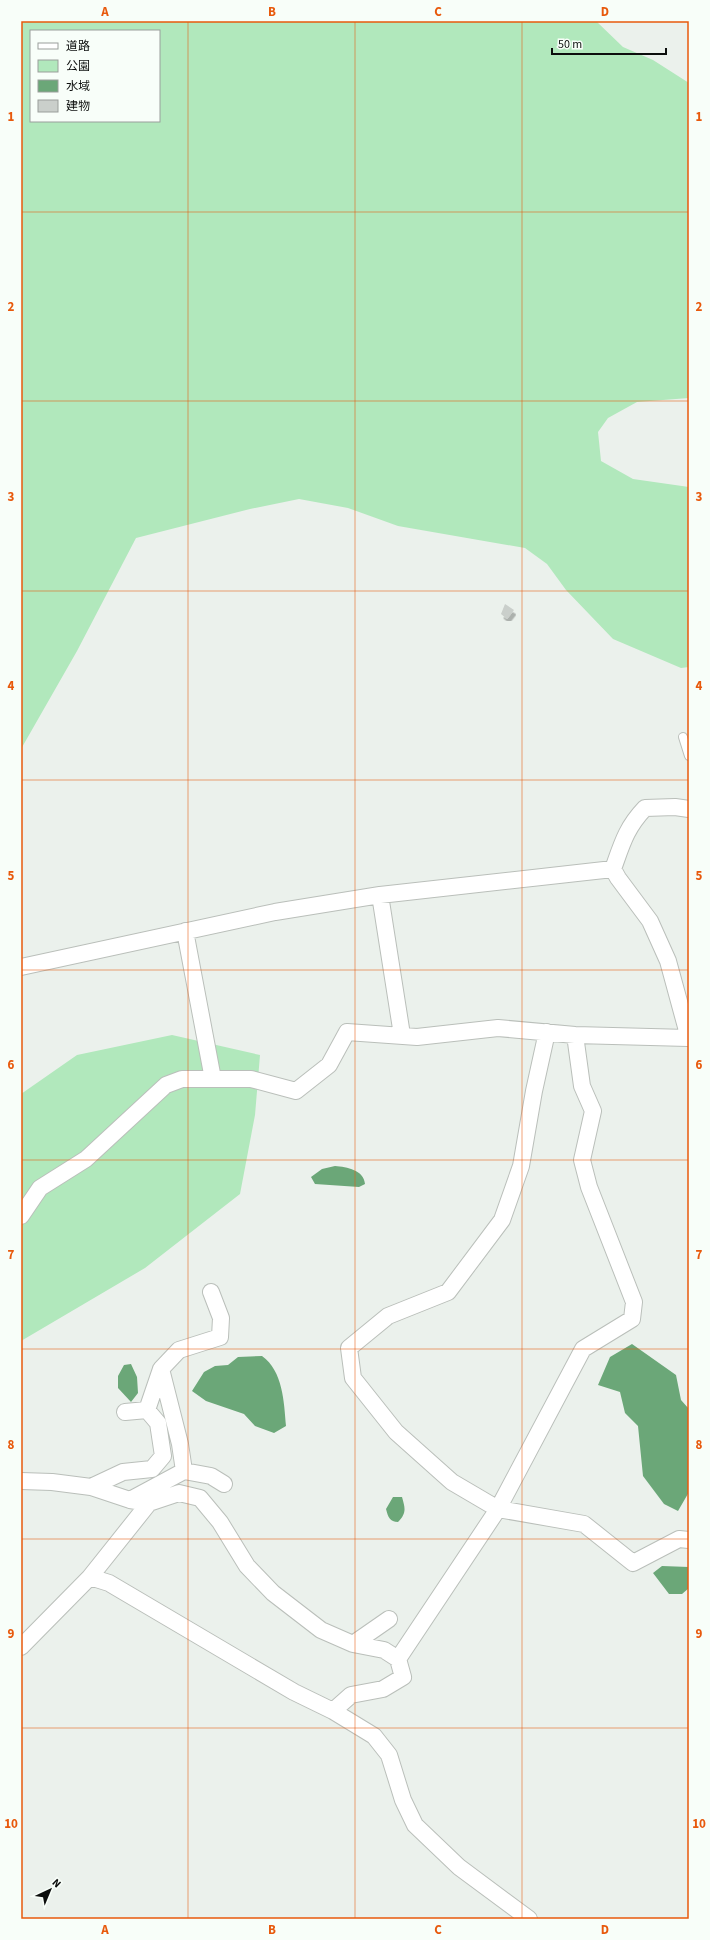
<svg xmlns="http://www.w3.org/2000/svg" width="710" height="1940" font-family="'Source Sans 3','Noto Sans JP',sans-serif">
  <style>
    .green { fill: #b1e8bc; fill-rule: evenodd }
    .water { fill: #6ba778 }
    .building { fill: #cacfcb; filter: url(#shadow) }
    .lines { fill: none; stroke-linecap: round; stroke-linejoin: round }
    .service-casing { stroke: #babfba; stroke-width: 10 }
    .minor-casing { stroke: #babfba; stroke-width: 18 }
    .service { stroke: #fff; stroke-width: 8 }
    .minor { stroke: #fff; stroke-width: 16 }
    .grid { fill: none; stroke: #e8590c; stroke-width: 1; stroke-opacity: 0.55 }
    .neatline { fill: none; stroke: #e8590c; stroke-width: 1.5 }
    .grid-label { font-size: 13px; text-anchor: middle; font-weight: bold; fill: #e8590c }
  </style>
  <defs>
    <filter id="shadow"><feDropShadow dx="2.5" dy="4.5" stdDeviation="0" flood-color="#0004"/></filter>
  </defs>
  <rect width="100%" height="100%" fill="#ebf1ec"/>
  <path class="green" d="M21 21H596L623 47 653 60 689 83V398L637 402 608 418 598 432 601 461 633 479 689 487V667L681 668 613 639 566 590 547 564 525 548 398 526 348 508 299 499 250 509 136 538 77 651 21 749ZM31 31H159V121H31Z
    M172 1035 260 1055 255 1115 240 1194 145 1268 21 1341V1094L77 1055Z"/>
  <path class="water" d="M335 1166C347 1167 364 1170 365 1184L359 1187 315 1184 311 1177 322 1169Z
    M632 1344 676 1375 681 1400 689 1409V1492L678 1511 664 1504 643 1476 638 1426 625 1413 620 1392 598 1385 610 1357Z
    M262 1356C283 1371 284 1402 286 1426L274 1433 255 1426 244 1414 206 1401 192 1391 204 1372 215 1366 228 1365 238 1357Z
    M131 1364 137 1377 138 1393 131 1402 118 1388V1376L124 1365Z
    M393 1497H402C405 1508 407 1513 398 1522 390 1522 388 1517 386 1509Z
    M662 1566 689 1567V1588L682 1594H669L653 1573Z"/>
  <path class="building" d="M505 604 514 610 507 619 501 614Z"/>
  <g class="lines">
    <defs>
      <path id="service" d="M683 737 689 756"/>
      <path id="minor" d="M613 869C622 844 626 828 645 808L675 807 689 809
        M380 895 402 1035
        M185 931 213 1079
        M21 967 275 912 380 895 613 869 618 878 650 921 668 961 689 1038
        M547 1032 534 1091 521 1166 502 1220 448 1292 388 1316 349 1348 353 1378 396 1432 452 1482 498 1509 584 1524 633 1563 679 1539 689 1540
        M21 1216 40 1188 86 1159 166 1085 182 1079H251L296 1091 329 1065 347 1032 417 1037 498 1028 575 1035 688 1038
        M211 1292 221 1318 220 1337 179 1350 161 1369 180 1444 184 1471 211 1476 224 1484
        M125 1412 147 1410
        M21 1481 52 1482 91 1487 130 1500 149 1503 179 1493 200 1498 220 1522 247 1566 273 1593 321 1630 353 1644 384 1650 398 1659 403 1677 383 1689 351 1695 333 1711
        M91 1487 123 1472 152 1469 163 1456 158 1423 147 1410 161 1369
        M130 1500 184 1471
        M90 1577 149 1503
        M353 1644 389 1619
        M21 1647 90 1577 109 1583 294 1692 333 1711 374 1736 389 1755 403 1800 415 1825 459 1867 529 1919
        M398 1659 498 1509 583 1349 632 1319 634 1302 589 1187 582 1160 593 1111 582 1086 575 1035"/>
    </defs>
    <use href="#service" class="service-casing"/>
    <use href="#minor" class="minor-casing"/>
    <use href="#service" class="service"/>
    <use href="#minor" class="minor"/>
  </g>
  <path class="grid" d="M188 21V1919M355 21V1919M522 21V1919M21 212H689M21 401H689M21 591H689M21 780H689M21 970H689M21 1160H689M21 1349H689M21 1539H689M21 1728H689"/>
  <rect width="710" height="1940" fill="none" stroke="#f8fef9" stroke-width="44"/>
  <rect x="30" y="30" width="130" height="92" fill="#f8fef9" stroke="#9a9e9b"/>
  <rect x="38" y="43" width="20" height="6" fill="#ffffff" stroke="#9a9e9b"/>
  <text x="66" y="50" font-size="12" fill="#0c0e0d">道路</text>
  <rect x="38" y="60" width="20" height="12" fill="#b1e8bc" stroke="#9a9e9b"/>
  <text x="66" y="70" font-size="12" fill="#0c0e0d">公園</text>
  <rect x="38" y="80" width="20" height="12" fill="#6ba778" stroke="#9a9e9b"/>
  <text x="66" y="90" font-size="12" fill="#0c0e0d">水域</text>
  <rect x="38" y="100" width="20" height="12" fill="#cacfcb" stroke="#9a9e9b"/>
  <text x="66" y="110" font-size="12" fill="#0c0e0d">建物</text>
  <g transform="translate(50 1890) rotate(44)" stroke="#f8fef9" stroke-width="3" paint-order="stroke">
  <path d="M0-3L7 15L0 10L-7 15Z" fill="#0c0e0d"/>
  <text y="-6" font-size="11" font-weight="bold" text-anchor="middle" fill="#0c0e0d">N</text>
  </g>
  <path d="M552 48v6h114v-6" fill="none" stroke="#0c0e0d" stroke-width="2"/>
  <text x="558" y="48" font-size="12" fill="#0c0e0d" stroke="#f8fef9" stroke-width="3" paint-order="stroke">50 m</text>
  <rect x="22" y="22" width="666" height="1896" class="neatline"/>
  <g class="grid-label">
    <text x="105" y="16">A</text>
    <text x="272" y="16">B</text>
    <text x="438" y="16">C</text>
    <text x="605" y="16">D</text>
    <text x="11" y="121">1</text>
    <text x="699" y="121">1</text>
    <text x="11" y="311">2</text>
    <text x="699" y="311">2</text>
    <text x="11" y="501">3</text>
    <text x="699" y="501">3</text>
    <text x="11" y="690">4</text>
    <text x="699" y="690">4</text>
    <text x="11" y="880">5</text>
    <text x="699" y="880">5</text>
    <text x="11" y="1069">6</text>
    <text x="699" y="1069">6</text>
    <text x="11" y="1259">7</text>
    <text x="699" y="1259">7</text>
    <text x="11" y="1449">8</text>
    <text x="699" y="1449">8</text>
    <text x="11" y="1638">9</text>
    <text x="699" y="1638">9</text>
    <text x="11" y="1828">10</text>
    <text x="699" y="1828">10</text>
    <text x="105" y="1934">A</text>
    <text x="272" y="1934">B</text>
    <text x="438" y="1934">C</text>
    <text x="605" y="1934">D</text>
  </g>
</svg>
